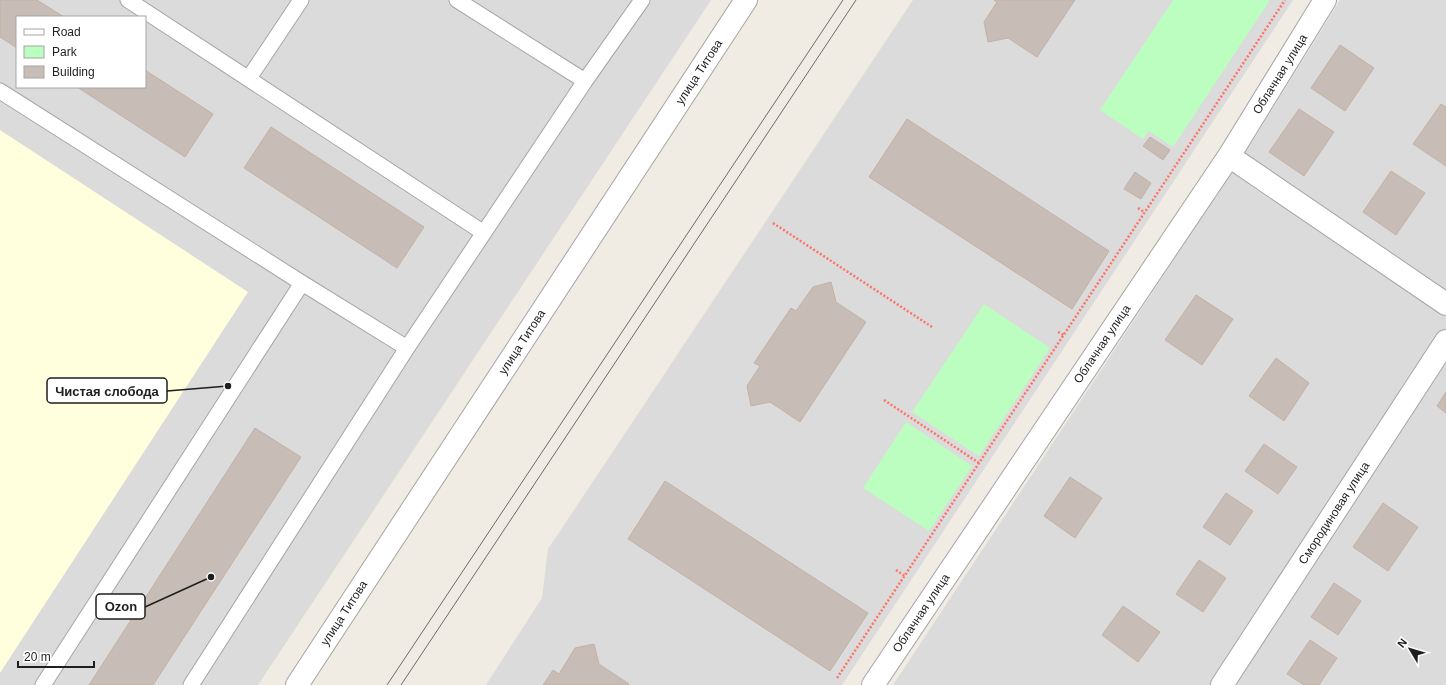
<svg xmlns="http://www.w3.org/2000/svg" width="1446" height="685" font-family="Arial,sans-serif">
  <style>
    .residential { fill: #dcdbdb; fill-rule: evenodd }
    .education { fill: #fffedd }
    .park { fill: #bbfebf }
    .building { fill: #c8bdb6; stroke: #c3b1a4 }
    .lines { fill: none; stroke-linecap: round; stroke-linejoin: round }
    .service-casing { stroke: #a5a5a5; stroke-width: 17 }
    .minor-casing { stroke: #a5a5a5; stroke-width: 24 }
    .path { stroke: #ff7265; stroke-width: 2.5; stroke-dasharray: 2 2; stroke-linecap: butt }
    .service { stroke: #fff; stroke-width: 15 }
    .minor { stroke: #fff; stroke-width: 22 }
    .tram { stroke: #6c6c6c; stroke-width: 1 }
    .labels { text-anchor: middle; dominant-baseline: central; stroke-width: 3.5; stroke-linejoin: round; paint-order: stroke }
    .street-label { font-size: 12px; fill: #1e1e1e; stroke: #fff }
    .leader { fill: none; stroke: #1e1e1e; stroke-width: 1.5 }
    .callout-dot { fill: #1e1e1e; stroke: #fff; stroke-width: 1.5 }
    .callout { fill: #fff; stroke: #1e1e1e; stroke-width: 1.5 }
    .callout-label { font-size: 13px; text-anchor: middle; font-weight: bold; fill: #1e1e1e }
  </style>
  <rect width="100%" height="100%" fill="#f0ebe3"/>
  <path class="residential" d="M0 0H711L258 685H0ZM17 17H145V87H17Z
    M913 0H1293L842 685H486L542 598 548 549Z
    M1340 0H1446V685H893L1257 134Z"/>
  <path class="education" d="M0 130 248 292 0 673Z"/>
  <path class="park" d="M1173 0H1270L1173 147 1149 131 1143 139 1100 110Z
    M984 304 1050 348 979 456 912 412Z
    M906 422 972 466 929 531 863 488Z"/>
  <path class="building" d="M0 0H37L64 17H17V48L0 37Z
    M994 0H1075L1037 57 1008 38 988 42 984 22 997 2Z
    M1340 45 1374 68 1345 111 1311 88Z
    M145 70 213 114 185 157 77 87H145Z
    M1441 104 1446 107V166L1413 144Z
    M1299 109 1334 132 1304 176 1269 152Z
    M907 119 1109 251 1072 309 869 177Z
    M271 127 424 227 397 268 244 168Z
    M1150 137 1170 150 1163 160 1143 146Z
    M1391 171 1425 193 1396 235 1363 212Z
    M1135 172 1151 183 1141 199 1124 189Z
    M831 282 836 302 866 322 800 422 770 402 751 406 747 386 760 366 754 363 791 308 796 311 813 287Z
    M1196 295 1233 319 1202 365 1165 340Z
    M1276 358 1309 383 1284 421 1249 396Z
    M1446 392V413L1437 406Z
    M255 428 301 457 153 685H89Z
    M1264 444 1297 467 1278 494 1245 471Z
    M1070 477 1102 498 1075 538 1044 516Z
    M665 481 868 613 830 671 628 539Z
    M1226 493 1253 511 1230 545 1203 527Z
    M1383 503 1418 527 1388 571 1353 547Z
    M1199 560 1226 578 1203 612 1176 594Z
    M1334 583 1361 601 1338 635 1311 617Z
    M1123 606 1160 632 1138 662 1102 635Z
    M1310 640 1337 658 1319 685H1304L1287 674Z
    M594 644 599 664 629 684 628 685H543L553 670 559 674 575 648Z"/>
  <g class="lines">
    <defs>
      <path id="service" d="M128 0 484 233
        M249 78 301 0
        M585 81 642 0
        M0 91 302 283 407 348
        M43 685 302 283
        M191 685 407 348 585 81 457 0"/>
      <path id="minor" d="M1229 156 1446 304
        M297 685 746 0
        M873 685 1229 156 1325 0
        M1222 685 1446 341"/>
    </defs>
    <use href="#service" class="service-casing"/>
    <use href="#minor" class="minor-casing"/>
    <path class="path" d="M1138 208 1144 212
      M773 223 932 327
      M1058 332 1064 335
      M884 400 979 463
      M896 570 905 576
      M837 678 1285 0"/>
    <use href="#service" class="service"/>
    <use href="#minor" class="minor"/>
    <path class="tram" d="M387 685 843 0
      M401 685 856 0"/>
  </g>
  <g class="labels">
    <g class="street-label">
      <text transform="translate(699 72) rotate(-57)">улица Титова</text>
      <text transform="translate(1280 74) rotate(-58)">Облачная улица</text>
      <text transform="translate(522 342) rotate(-57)">улица Титова</text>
      <text transform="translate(1102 344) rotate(-56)">Облачная улица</text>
      <text transform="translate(1334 513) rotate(-57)">Смородиновая улица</text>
      <text transform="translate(344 613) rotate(-57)">улица Титова</text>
      <text transform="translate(921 613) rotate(-56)">Облачная улица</text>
    </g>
  </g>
  <path class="leader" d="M228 386L167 391M211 577L145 607"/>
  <g class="callout-dot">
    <circle cx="228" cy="386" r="4"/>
    <circle cx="211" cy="577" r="4"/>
  </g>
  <g class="callout">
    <rect x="47" y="378" width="120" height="25" rx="4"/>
    <rect x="96" y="594" width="49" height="25" rx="4"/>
  </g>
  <g class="callout-label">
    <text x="107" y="396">Чистая слобода</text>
    <text x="121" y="611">Ozon</text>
  </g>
  <rect x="16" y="16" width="130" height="72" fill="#ffffff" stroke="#a5a5a5"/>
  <rect x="24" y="29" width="20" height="6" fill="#ffffff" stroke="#a5a5a5"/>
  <text x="52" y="36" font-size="12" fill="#1e1e1e">Road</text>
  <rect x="24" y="46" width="20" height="12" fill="#bbfebf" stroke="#a5a5a5"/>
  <text x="52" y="56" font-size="12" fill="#1e1e1e">Park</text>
  <rect x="24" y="66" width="20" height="12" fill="#c8bdb6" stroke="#a5a5a5"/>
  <text x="52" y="76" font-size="12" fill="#1e1e1e">Building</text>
  <g transform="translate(1410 649) rotate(308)" stroke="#ffffff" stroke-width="3" paint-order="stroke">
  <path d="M0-3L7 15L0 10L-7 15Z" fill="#1e1e1e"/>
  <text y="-6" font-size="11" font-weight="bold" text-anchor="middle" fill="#1e1e1e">N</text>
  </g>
  <path d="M18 661v6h76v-6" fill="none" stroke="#1e1e1e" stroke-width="2"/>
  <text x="24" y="661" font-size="12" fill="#1e1e1e" stroke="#ffffff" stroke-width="3" paint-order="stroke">20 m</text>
</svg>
